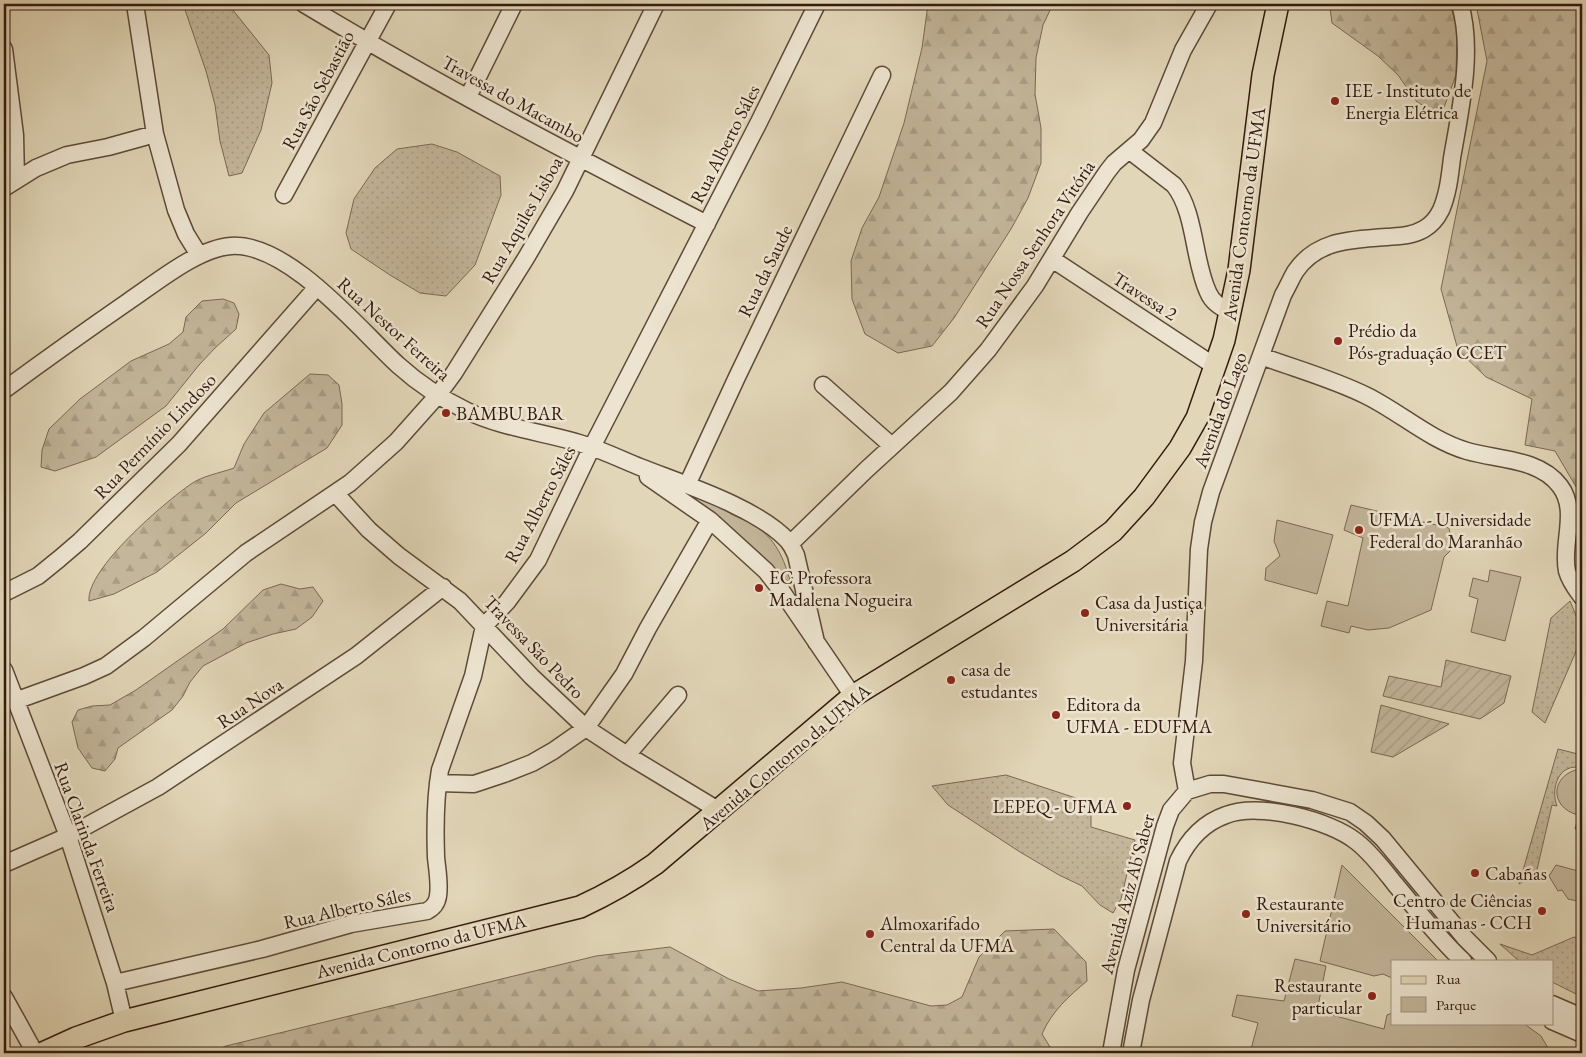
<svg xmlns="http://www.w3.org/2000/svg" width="1586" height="1057" font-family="'EB Garamond',serif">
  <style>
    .grass { fill: url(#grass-dots); stroke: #7b6854 }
    .forest { fill: url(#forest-firs); stroke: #7b6854 }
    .park { fill: #c3b69a; stroke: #7b6854 }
    .garden { fill: url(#garden-furrows); stroke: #7b6854 }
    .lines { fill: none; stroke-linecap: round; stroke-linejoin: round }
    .minor-casing { stroke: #5e4a38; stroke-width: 19 }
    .major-casing { stroke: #331b0e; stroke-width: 24 }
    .minor { stroke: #ece4d0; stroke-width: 16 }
    .major { stroke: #e1d6b7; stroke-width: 21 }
    .poi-dot { fill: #8f2418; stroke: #ece4d0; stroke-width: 2 }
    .labels { text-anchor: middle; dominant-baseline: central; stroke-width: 5; stroke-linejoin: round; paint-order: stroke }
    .street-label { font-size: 19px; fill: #331b0e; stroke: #ece4d0 }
    .poi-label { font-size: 19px; fill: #331b0e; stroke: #ece4d0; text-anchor: start }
  </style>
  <defs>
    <pattern id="grass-dots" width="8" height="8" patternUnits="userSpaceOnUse" patternTransform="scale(1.25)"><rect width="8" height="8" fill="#c3b69a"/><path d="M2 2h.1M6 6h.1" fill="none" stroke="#a89c84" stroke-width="1.8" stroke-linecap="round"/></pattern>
    <pattern id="forest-firs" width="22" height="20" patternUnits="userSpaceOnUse" patternTransform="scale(1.25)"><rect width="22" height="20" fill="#c3b69a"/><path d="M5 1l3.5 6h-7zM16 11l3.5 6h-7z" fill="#a89c84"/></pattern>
    <pattern id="garden-furrows" width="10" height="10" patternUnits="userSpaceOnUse" patternTransform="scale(1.25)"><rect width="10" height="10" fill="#c3b69a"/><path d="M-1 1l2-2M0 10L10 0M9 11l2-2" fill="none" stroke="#a89c84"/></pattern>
  </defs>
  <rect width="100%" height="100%" fill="#e1d6b7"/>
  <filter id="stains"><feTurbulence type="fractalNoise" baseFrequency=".004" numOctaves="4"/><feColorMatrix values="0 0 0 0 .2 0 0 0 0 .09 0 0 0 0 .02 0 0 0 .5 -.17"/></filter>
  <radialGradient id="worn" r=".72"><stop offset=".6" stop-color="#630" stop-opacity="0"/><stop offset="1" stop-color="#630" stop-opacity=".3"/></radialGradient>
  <path class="grass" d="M183 4H228L269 55 272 83 261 130 242 173 229 176 220 141 215 105 206 71Z
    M432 144 457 152 500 176 501 195 475 265 446 296 420 293 390 275 351 249 346 233 354 199 375 168 397 149Z
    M1570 601 1580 625 1577 649 1545 723 1532 712 1551 618Z
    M1558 749 1582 755V768C1559 762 1550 788 1557 806L1552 805 1536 874 1519 884Z
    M1006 775 1091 803V827L1135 840 1121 899 1113 913 1100 905 1082 886 1059 875 1020 852 948 805 932 786Z
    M1574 937 1582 939V997L1552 982V961H1519L1500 944 1532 955Z"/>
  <path class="forest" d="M928 4H1053L1043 25 1036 58 1035 94 1041 128V163L1028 198 1011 229 954 318 932 346 898 353 865 334 852 299 851 261 862 228 879 197 904 123 922 48Z
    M1331 4H1450L1457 28 1456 75 1443 110 1435 112 1417 102 1398 75 1378 56 1332 23 1330 8Z
    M1476 4H1582V497L1555 451 1525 445 1532 399 1486 377 1458 350 1441 289 1487 61Z
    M223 299 234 303 239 314 236 329 215 348 199 365 166 406 96 457 55 471 41 467 42 450 49 429 80 399 131 361 169 344 183 332 186 317 202 301Z
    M310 374 328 375 339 385 342 404V425L327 448 236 503 206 533 157 572 114 594 89 601C86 569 165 502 191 484 202 476 220 473 234 468L244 444 264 413Z
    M1582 527V565L1577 559Z
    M281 584 300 589 313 587 323 601 312 617 296 629 273 634 246 643 203 666 190 682 183 696 172 710 118 748 115 759 105 771 92 768 78 748 72 722 78 710 92 706 110 705 136 690 223 629 263 590Z
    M1054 929 1086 962 1087 981C1069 996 1052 1011 1042 1034L1050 1047 1062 1053H210L226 1046 596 956 670 947 729 979 758 991 801 988 842 982 931 1006 947 1005 962 997 979 957 1005 931Z"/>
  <path class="park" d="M694 495C712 498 717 506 731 514 738 518 746 520 753 524 776 539 784 558 791 584L692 498Z
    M1351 505 1449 528 1453 548 1444 557 1431 610 1389 628 1368 630 1351 626 1349 633 1321 626 1327 601 1348 606 1363 538 1344 530Z
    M1277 520 1333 535 1317 594 1265 580 1266 568 1280 556 1274 541Z
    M1490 570 1521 577 1505 641 1471 632 1478 599 1469 596 1473 578 1488 582Z
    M1580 769H1582V803H1580L1578 815C1548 807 1551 774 1580 769Z
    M1342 865 1438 961H1392V978L1383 974 1374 976 1320 961Z
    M1556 865 1582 872V902L1568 899 1562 890 1558 891 1549 876Z
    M1295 959 1326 966 1317 1011 1384 1029 1387 1015 1392 1013V1023H1523L1541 1036 1551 1053H1250L1258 1023 1232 1016 1237 995 1284 1001Z"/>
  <path class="garden" d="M1446 660 1511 676 1504 703 1480 719 1383 696 1389 676 1441 687Z
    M1381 705 1449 724 1393 757 1371 752Z
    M1581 805H1582V831L1575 829Z"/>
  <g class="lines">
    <defs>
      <path id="minor" d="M135 4 155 134 176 210 186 234 199 255
        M304 4C435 83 571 154 707 224
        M4 49 15 135 16 180
        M468 97 514 4
        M1130 151 1174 185C1196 213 1193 260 1208 292 1212 302 1221 308 1231 312
        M4 188 36 168 67 155 108 147 155 134
        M284 195 388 4
        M1052 259 1216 367
        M1261 356C1296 369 1333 379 1367 396 1401 413 1430 440 1467 451 1497 460 1539 458 1560 486 1579 511 1561 544 1567 571 1570 582 1576 589 1582 597
        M823 385 892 446
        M4 390C45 360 87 330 129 301 156 283 198 248 231 246 288 242 359 329 398 365 419 384 442 399 467 411 503 428 542 432 579 443 600 449 620 459 640 467 683 484 759 508 789 542 792 546 794 551 796 555L816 642
        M648 477 710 520 766 571 783 593 853 696
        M687 485 737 377 882 75
        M336 494 369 530 399 556 460 601 532 677 586 728 627 755 718 810
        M790 544 866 470 951 392 988 350 1035 286 1080 212 1107 172 1114 163 1141 140 1153 123 1183 50 1209 4
        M4 593 38 576 59 559 80 541 179 444 317 287
        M4 670 68 836 115 983 124 1021
        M15 701 84 676 106 666 144 638 246 553 350 483 396 442 437 396 454 373 526 258 565 191 656 4
        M627 755 678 695
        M438 783 474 784 504 774 532 763 553 751 586 728 624 674 648 628 710 520
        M1187 791 1182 763 1194 661 1199 549 1203 522 1211 492 1283 295C1287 288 1291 279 1295 272 1317 239 1352 240 1387 237 1399 236 1412 236 1424 229 1431 225 1437 218 1441 210 1448 194 1450 175 1452 158 1460 111 1474 51 1460 4
        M4 864 68 836 158 787 356 656 443 587
        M115 983 262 949 351 924 427 911C433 908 437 903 438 896 440 883 437 869 436 857 435 828 435 798 440 770L473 676 484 626 507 602 538 560 592 447 759 122 817 4
        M4 997 35 1053
        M1552 1004 1582 1017
        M1552 1021 1582 1034
        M1111 1053 1126 970 1165 826 1171 810 1187 791 1210 784H1224L1312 800 1350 812 1366 823 1383 839 1464 937 1488 961
        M1131 1053 1141 1000 1178 861C1188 840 1203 823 1226 815 1259 802 1330 820 1357 842 1372 854 1383 869 1395 884 1417 910 1438 938 1463 961"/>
      <path id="major" d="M43 1053 76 1038 124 1021 580 907C606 895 631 881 655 864L853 696 1073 561 1113 531 1144 497 1180 448 1197 418 1224 340 1239 270 1263 75 1278 4"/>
    </defs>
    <use href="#minor" class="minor-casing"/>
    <use href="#major" class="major-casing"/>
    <use href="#minor" class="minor"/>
    <use href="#major" class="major"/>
  </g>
  <g class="poi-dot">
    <circle cx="1335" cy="101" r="5"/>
    <circle cx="1338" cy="341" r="5"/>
    <circle cx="446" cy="413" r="5"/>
    <circle cx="1359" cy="530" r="5"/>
    <circle cx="759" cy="588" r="5"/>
    <circle cx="1085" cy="613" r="5"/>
    <circle cx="951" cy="680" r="5"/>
    <circle cx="1056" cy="715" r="5"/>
    <circle cx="1127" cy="806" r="5"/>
    <circle cx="1475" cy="873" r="5"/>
    <circle cx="1542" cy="911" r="5"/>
    <circle cx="1246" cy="914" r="5"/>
    <circle cx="870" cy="934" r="5"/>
    <circle cx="1372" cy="996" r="5"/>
  </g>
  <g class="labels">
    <g class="street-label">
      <text transform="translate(318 90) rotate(-62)">Rua São Sebastião</text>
      <text transform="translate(513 99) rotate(29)">Travessa do Macambo</text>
      <text transform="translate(725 144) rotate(-63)">Rua Alberto Sáles</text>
      <text transform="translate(1244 214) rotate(-82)">Avenida Contorno da UFMA</text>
      <text transform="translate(522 220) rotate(-60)">Rua Aquiles Lisboa</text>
      <text transform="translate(1035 244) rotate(-56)">Rua Nossa Senhora Vitória</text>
      <text transform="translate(765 271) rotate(-64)">Rua da Saude</text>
      <text transform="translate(1145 296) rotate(33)">Travessa 2</text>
      <text transform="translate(394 329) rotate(42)">Rua Nestor Ferreira</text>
      <text transform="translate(1220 410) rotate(-70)">Avenida do Lago</text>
      <text transform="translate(155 436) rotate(-46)">Rua Permínio Lindoso</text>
      <text transform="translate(540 504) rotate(-62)">Rua Alberto Sáles</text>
      <text transform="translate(534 647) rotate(46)">Travessa São Pedro</text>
      <text transform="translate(250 703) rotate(-34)">Rua Nova</text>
      <text transform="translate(785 757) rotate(-40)">Avenida Contorno da UFMA</text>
      <text transform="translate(87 837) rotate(70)">Rua Clarinda Ferreira</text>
      <text transform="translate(1127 894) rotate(-75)">Avenida Aziz Ab'Saber</text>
      <text transform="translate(347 908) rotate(-13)">Rua Alberto Sáles</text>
      <text transform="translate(421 946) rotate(-14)">Avenida Contorno da UFMA</text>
    </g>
    <g class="poi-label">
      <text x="1345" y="90">IEE - Instituto de<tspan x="1345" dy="22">Energia Elétrica</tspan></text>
      <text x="1348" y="330">Prédio da<tspan x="1348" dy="22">Pós-graduação CCET</tspan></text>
      <text x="456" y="413">BAMBU BAR</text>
      <text x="1369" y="519">UFMA - Universidade<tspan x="1369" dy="22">Federal do Maranhão</tspan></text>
      <text x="769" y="577">EC Professora<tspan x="769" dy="22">Madalena Nogueira</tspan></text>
      <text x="1095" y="602">Casa da Justiça<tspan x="1095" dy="22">Universitária</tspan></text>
      <text x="961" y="669">casa de<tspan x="961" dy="22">estudantes</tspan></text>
      <text x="1066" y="704">Editora da<tspan x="1066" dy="22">UFMA - EDUFMA</tspan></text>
      <text x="1117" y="806" text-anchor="end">LEPEQ - UFMA</text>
      <text x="1485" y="873">Cabañas</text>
      <text x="1532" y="900" text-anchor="end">Centro de Ciências<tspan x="1532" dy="22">Humanas - CCH</tspan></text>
      <text x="1256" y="903">Restaurante<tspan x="1256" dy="22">Universitário</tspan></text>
      <text x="880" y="923">Almoxarifado<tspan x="880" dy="22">Central da UFMA</tspan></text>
      <text x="1362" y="985" text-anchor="end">Restaurante<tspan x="1362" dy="22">particular</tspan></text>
    </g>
  </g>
  <rect width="1586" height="1057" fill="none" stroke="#e1d6b7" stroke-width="20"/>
  <rect x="5" y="5" width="1576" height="1047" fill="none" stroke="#331b0e" stroke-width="2.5"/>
  <rect x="10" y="10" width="1566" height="1037" fill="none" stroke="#331b0e"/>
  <rect x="1391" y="960" width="162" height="65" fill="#ece4d0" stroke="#a29482"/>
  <rect x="1401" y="976" width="25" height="8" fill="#e1d6b7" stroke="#a29482"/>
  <text x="1436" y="984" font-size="15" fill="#331b0e">Rua</text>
  <rect x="1401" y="997" width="25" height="15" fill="#c3b69a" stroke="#a29482"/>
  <text x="1436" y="1010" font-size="15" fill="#331b0e">Parque</text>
  <rect width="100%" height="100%" filter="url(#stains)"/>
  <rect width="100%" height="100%" fill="url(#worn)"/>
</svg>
